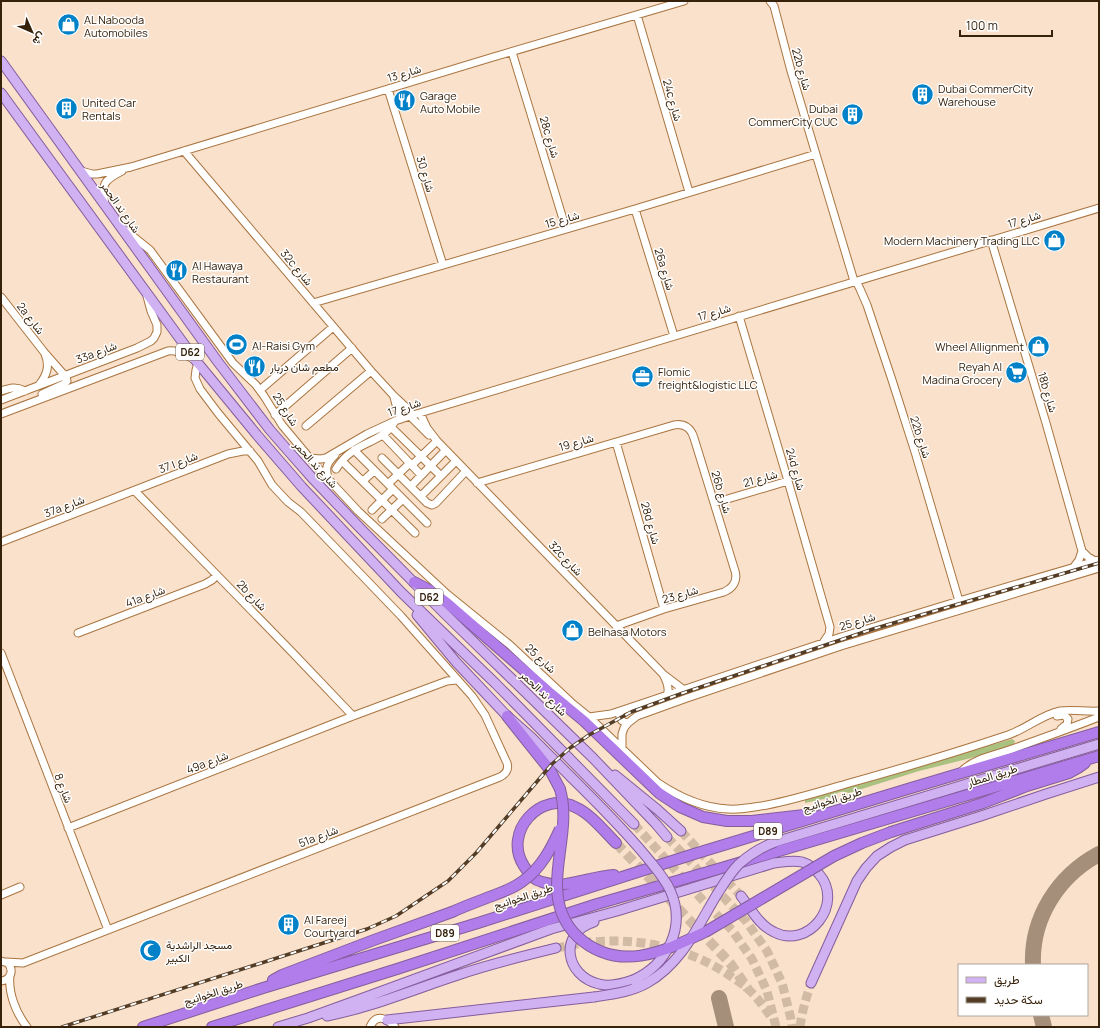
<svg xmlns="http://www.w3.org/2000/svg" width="1100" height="1028" font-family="Manrope,Vazirmatn,sans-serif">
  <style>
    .green { fill: #aac180 }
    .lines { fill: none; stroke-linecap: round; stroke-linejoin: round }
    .taxiway { stroke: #a68f7a; stroke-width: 16 }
    .major-tunnel { stroke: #d2bba5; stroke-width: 9; stroke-dasharray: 9 4.5; stroke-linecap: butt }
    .highway-tunnel { stroke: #d2bba5; stroke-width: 10; stroke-dasharray: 10 5; stroke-linecap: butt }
    .minor-casing { stroke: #aa7540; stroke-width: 9 }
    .major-casing { stroke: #855d9c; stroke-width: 11 }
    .highway-casing { stroke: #855d9c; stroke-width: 12 }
    .minor { stroke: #fff; stroke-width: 7 }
    .major { stroke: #d0b1f2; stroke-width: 9 }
    .highway { stroke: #b07dea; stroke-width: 10 }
    .rail-casing { stroke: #533d27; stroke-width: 3.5 }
    .rail { stroke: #fff; stroke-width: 2; stroke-dasharray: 6; stroke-linecap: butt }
    .major-bridge-casing { stroke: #855d9c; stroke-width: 11; stroke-linecap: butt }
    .highway-bridge-casing { stroke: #855d9c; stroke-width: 12; stroke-linecap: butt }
    .major-bridge { stroke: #d0b1f2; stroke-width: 9 }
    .highway-bridge { stroke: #b07dea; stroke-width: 10 }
    .labels { text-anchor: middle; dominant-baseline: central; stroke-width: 3; stroke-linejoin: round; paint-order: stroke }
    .shield { fill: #fff; stroke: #726454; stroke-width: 1 }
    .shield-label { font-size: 10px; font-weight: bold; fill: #36210a }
    .poi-label { font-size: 11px; fill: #36210a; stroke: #fff; text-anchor: start }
    .street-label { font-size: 11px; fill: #36210a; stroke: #fff }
  </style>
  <rect width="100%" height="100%" fill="#f9e1cc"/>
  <path class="green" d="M1012 739 1015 741 1014 745 979 756 919 771 849 793C838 789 836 795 828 798 821 800 813 801 805 803V797L987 744 988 746Z"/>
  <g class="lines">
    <path class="taxiway" d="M1033 965C1031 918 1058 876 1099 854
      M719 998 726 1027
      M1041 1015 1044 1027"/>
    <path class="major-tunnel" d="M634 824 707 905 732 930 752 959 767 991 776 1027
      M681 831 741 896
      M667 837 746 921 767 951 782 983 791 1019 792 1027
      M556 948C563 947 570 945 577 944 630 935 689 946 733 978 738 981 744 985 748 989 757 997 764 1007 771 1017
      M800 1027C802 1012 806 998 811 983"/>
    <path class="highway-tunnel" d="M616 843 730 963 748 989"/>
    <defs>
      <path id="minor" d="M770 1 774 6 791 71 854 281
        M637 15 689 192
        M512 52 566 229
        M388 89 443 265
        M184 151 371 371 394 396 407 408 413 415
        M81 171 92 174H97L131 167 490 58 684 1
        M105 205C102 184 102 181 122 171
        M635 209 674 336
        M125 230 150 250 233 363 256 385 264 396 282 425 318 468 358 511 447 594 510 645 573 704 589 717 658 783C679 797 702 808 728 809 741 810 754 807 767 805 793 800 819 792 846 784 900 769 954 753 1008 735 1026 729 1041 715 1060 711 1073 709 1086 712 1099 711
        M991 240 1046 423 1082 551 1088 557 1095 561
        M856 281 860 289 867 305 892 380 915 452 959 601
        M1 297 44 352 66 377 67 381 64 384 42 394
        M313 303 635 209 816 154
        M739 316 788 481 830 627 829 634 823 643
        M39 385C47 375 50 366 45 354
        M260 390 333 327
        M1 391C10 388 16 386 25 391
        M394 397 398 412 401 419
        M1 400 137 348 151 341 154 338 157 332V325L151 311 147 296
        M420 413 427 428 437 441 663 674 684 690
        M1 414 168 351C178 350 185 354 193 359
        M275 415 352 348
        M410 416 429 435
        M306 426 371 371
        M392 428 441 476
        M383 435 421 475
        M616 442 664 609
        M354 450 427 523
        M309 458 321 459 326 458 367 434 395 421 413 415 1099 208
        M382 458 427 503 432 505 436 503 466 471
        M342 461 415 533
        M412 465 437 441
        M336 469C340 462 346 456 353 451 368 441 386 438 395 421
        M328 478C325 467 327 463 335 455
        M363 481 374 471
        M477 483 674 425C684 423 691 428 694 438L735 571C738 581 733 588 724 592L664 609 616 626
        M388 484 410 463
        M411 486 446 450
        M135 491 290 650 353 716
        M421 496 456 461
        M714 503 788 481
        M372 510 393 489
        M382 519 403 499
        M1 542 228 454 243 451H250
        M1073 568 1079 560 1082 551
        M78 633 205 584 212 580 217 575
        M1 653 108 930
        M664 676C667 682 670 689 667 695
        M621 711C618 718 621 722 628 723
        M1057 716 1064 715 1068 719 1067 724 1061 729
        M589 717 611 714 844 636 959 601 1099 560
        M622 748V734L624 728 628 723 637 716 687 698 841 646 1099 568
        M962 771C976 757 997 755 1015 748 1043 738 1071 728 1099 717
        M68 828 353 716 447 681 457 680
        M1 895 20 887
        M1 961 8 963C14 971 11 980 1 981
        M6 962 23 963 500 777C506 774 509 769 507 763L485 715 472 696 401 616 301 512 288 502 272 485 258 461 218 413 200 389 195 378 196 370 198 363
        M10 975C8 993 16 1013 27 1027
        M370 1027C376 1013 387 1018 395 1027"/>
      <path id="major" d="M1 61 218 362 270 430 291 454 314 480 362 530 444 613 593 758 656 824 667 837
        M1 93 197 362 257 435 302 487 401 592 496 684 634 824
        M417 615 456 662 507 716 532 738 570 776
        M615 775 658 810 681 831
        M775 842 1099 744
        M594 922C558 933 565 976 599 984 610 987 622 984 633 980
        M811 983 857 881 866 868 877 856 891 847 905 840 981 816 1046 794 1099 777
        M327 1016C372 1007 415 989 458 975 490 964 523 956 556 948
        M387 1020 594 997
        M278 1027 308 1018 366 997 551 929 617 911 774 863C783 862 793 860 802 862 809 864 815 869 819 874 845 904 808 950 774 932 759 925 751 909 741 896"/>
      <path id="highway" d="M414 582 431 591 447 603 549 692 584 721 659 793 680 807 703 817 727 821H752L804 815
        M507 716 550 770 560 789
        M891 832 983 803 1027 786 1069 773 1078 768 1085 763
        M614 875C590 876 566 890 542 882 534 880 528 873 524 866 502 832 541 790 575 807 591 814 604 831 616 843
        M273 980 282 975 374 940 452 912
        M143 1027 263 988 478 923 694 854 911 788 1099 732
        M212 1027 397 969 597 904 718 869 1099 756"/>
    </defs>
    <use href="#minor" class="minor-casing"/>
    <use href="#major" class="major-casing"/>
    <use href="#highway" class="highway-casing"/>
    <use href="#minor" class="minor"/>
    <use href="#major" class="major"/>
    <use href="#highway" class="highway"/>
    <defs>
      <path id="rail" d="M62 1027 367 929 396 916 448 881 476 853 552 764 570 748 589 735 631 712 683 693 873 629 1099 563"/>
    </defs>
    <use href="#rail" class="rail-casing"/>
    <use href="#rail" class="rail"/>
    <defs>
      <path id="major-bridge" d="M570 776C597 803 625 830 649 860 657 870 665 879 670 890 687 927 667 965 633 980
        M594 997C613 994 631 992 647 983 681 964 697 928 716 896 723 885 730 873 739 864 750 854 762 847 775 842"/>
      <path id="highway-bridge" d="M560 789C569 821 557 853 557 885 557 905 563 923 578 937 619 974 665 951 707 931L834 856 862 843 891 832
        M452 912C465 906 479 901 492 896 503 892 514 888 523 881 541 868 551 849 560 829"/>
    </defs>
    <use href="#major-bridge" class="major-bridge-casing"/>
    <use href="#highway-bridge" class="highway-bridge-casing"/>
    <use href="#major-bridge" class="major-bridge"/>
    <use href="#highway-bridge" class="highway-bridge"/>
  </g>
  <defs>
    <symbol id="shop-disc" viewBox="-11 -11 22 22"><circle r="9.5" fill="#0081c8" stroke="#fff"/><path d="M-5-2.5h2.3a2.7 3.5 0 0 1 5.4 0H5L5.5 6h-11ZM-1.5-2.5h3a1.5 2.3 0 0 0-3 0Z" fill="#fff"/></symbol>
    <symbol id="building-disc" viewBox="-11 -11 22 22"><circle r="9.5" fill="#0081c8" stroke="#fff"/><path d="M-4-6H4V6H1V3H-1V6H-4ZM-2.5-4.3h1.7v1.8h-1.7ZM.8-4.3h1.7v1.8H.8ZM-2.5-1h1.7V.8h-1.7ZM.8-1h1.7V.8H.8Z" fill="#fff"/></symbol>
    <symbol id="restaurant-disc" viewBox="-11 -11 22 22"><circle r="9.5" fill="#0081c8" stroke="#fff"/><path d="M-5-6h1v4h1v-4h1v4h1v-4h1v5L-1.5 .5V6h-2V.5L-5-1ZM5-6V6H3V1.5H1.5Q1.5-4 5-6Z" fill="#fff"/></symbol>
    <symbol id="stadium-disc" viewBox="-11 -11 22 22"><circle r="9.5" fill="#0081c8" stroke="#fff"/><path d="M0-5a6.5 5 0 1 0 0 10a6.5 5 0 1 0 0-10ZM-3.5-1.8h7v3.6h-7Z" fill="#fff"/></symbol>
    <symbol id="supermarket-disc" viewBox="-11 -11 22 22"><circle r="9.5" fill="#0081c8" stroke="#fff"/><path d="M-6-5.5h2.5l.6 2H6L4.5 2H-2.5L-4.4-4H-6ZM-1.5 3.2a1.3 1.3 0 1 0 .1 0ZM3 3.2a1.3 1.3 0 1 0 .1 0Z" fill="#fff"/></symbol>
    <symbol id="office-disc" viewBox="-11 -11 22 22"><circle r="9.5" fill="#0081c8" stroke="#fff"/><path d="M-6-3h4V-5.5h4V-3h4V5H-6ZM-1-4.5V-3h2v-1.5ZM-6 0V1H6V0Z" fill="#fff"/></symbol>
    <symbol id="mosque-disc" viewBox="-11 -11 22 22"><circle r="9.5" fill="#0081c8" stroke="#fff"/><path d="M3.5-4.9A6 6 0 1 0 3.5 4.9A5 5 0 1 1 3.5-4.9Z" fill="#fff"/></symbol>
  </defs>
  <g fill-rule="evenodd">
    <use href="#shop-disc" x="56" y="12" width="25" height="25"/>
    <use href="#building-disc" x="910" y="82" width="25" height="25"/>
    <use href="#restaurant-disc" x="392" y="88" width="25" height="25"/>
    <use href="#building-disc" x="54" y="96" width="25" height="25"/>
    <use href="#building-disc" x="840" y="102" width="25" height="25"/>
    <use href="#shop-disc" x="1042" y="228" width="25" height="25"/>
    <use href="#restaurant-disc" x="164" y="258" width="25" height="25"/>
    <use href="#stadium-disc" x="224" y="332" width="25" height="25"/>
    <use href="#shop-disc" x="1026" y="334" width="25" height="25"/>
    <use href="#restaurant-disc" x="242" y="354" width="25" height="25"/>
    <use href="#supermarket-disc" x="1004" y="360" width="25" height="25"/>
    <use href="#office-disc" x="630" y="364" width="25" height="25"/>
    <use href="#shop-disc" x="560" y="618" width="25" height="25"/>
    <use href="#building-disc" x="276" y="912" width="25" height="25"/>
    <use href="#mosque-disc" x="138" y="938" width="25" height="25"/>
  </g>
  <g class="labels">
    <g class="shield">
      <rect x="176" y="344" width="28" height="16" rx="3"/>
      <rect x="415" y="589" width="28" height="16" rx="3"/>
      <rect x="754" y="823" width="28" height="16" rx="3"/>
      <rect x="431" y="925" width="28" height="16" rx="3"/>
    </g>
    <g class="shield-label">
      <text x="190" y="352">D62</text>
      <text x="429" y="597">D62</text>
      <text x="768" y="831">D89</text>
      <text x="445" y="933">D89</text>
    </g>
    <g class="poi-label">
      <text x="84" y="19">AL Nabooda<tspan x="84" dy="13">Automobiles</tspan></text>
      <text x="938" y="88">Dubai CommerCity<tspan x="938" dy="13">Warehouse</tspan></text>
      <text x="420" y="95">Garage<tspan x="420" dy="13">Auto Mobile</tspan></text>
      <text x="82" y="102">United Car<tspan x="82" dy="13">Rentals</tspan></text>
      <text x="838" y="108" text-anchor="end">Dubai<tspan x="838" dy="13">CommerCity CUC</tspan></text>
      <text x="1040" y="240" text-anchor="end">Modern Machinery Trading LLC</text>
      <text x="192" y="265">Al Hawaya<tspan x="192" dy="13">Restaurant</tspan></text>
      <text x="252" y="345">Al-Raisi Gym</text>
      <text x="1024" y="346" text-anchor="end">Wheel Allignment</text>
      <text x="270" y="366">مطعم شان دربار</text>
      <text x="1002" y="366" text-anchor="end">Reyah Al<tspan x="1002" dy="13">Madina Grocery</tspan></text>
      <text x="658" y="371">Flomic<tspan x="658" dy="13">freight&amp;logistic LLC</tspan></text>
      <text x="588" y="631">Belhasa Motors</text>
      <text x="304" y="919">Al Fareej<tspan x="304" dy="13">Courtyard</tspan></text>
      <text x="166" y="944">مسجد الراشدية<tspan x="166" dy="13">الكبير</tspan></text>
    </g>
    <g class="street-label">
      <text transform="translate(802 69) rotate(74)">22b شارع</text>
      <text transform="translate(404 73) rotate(-17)">شارع 13</text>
      <text transform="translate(673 100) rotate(74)">24c شارع</text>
      <text transform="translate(550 137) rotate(73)">28c شارع</text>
      <text transform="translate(426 174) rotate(73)">شارع 30</text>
      <text transform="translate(121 207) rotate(55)">شارع ند الحمر</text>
      <text transform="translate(562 219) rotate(-16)">شارع 15</text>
      <text transform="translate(1024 219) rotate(-17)">شارع 17</text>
      <text transform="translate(297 267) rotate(50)">32c شارع</text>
      <text transform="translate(665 269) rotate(73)">26a شارع</text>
      <text transform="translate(714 312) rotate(-17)">شارع 17</text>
      <text transform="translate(31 318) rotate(52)">2a شارع</text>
      <text transform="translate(96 352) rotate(-21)">33a شارع</text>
      <text transform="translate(1048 392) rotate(73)">18b شارع</text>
      <text transform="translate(404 407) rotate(-19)">شارع 17</text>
      <text transform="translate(286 409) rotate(57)">شارع 25</text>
      <text transform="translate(921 437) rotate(72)">22b شارع</text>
      <text transform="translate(576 442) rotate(-16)">شارع 19</text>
      <text transform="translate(178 462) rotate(-21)">شارع ا 37</text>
      <text transform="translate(316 464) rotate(48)">شارع ند الحمر</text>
      <text transform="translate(796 469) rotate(74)">24d شارع</text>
      <text transform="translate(760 478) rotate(-16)">شارع 21</text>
      <text transform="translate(722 492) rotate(73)">26b شارع</text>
      <text transform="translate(64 506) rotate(-21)">37a شارع</text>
      <text transform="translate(651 523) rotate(74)">28d شارع</text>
      <text transform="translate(566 558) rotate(46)">32c شارع</text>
      <text transform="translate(680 594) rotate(-16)">شارع 23</text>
      <text transform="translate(252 595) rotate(46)">2b شارع</text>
      <text transform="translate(145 596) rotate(-21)">41a شارع</text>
      <text transform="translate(857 621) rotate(-17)">شارع 25</text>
      <text transform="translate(541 658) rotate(43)">شارع 25</text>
      <text transform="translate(544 693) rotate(44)">شارع ند الحمر</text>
      <text transform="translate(207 762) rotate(-21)">49a شارع</text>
      <text transform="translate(992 775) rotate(-17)">طريق المطار</text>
      <text transform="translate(64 788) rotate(69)">شارع 8</text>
      <text transform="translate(832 799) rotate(-17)">طريق الخوانيج</text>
      <text transform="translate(318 836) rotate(-21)">51a شارع</text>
      <text transform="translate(523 896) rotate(-18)">طريق الخوانيج</text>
      <text transform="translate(213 992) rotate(-18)">طريق الخوانيج</text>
    </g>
  </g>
  <rect width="1100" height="1028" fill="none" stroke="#36210a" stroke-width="4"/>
  <rect x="958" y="964" width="130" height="52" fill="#ffffff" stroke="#afa69d"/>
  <rect x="966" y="977" width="20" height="6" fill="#d0b1f2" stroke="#afa69d"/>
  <text x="994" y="984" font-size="12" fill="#36210a">طريق</text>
  <rect x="966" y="997" width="20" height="6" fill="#533d27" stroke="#afa69d"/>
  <text x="994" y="1004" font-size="12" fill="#36210a">سكة حديد</text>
  <g transform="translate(32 32) rotate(135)" stroke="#ffffff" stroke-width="3" paint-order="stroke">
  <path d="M0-3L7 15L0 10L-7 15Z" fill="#36210a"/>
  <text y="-6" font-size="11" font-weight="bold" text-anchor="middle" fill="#36210a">ش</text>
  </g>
  <path d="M960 30v6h92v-6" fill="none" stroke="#36210a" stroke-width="2"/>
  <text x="966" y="30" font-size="12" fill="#36210a" stroke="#ffffff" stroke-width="3" paint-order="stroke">100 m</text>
</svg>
